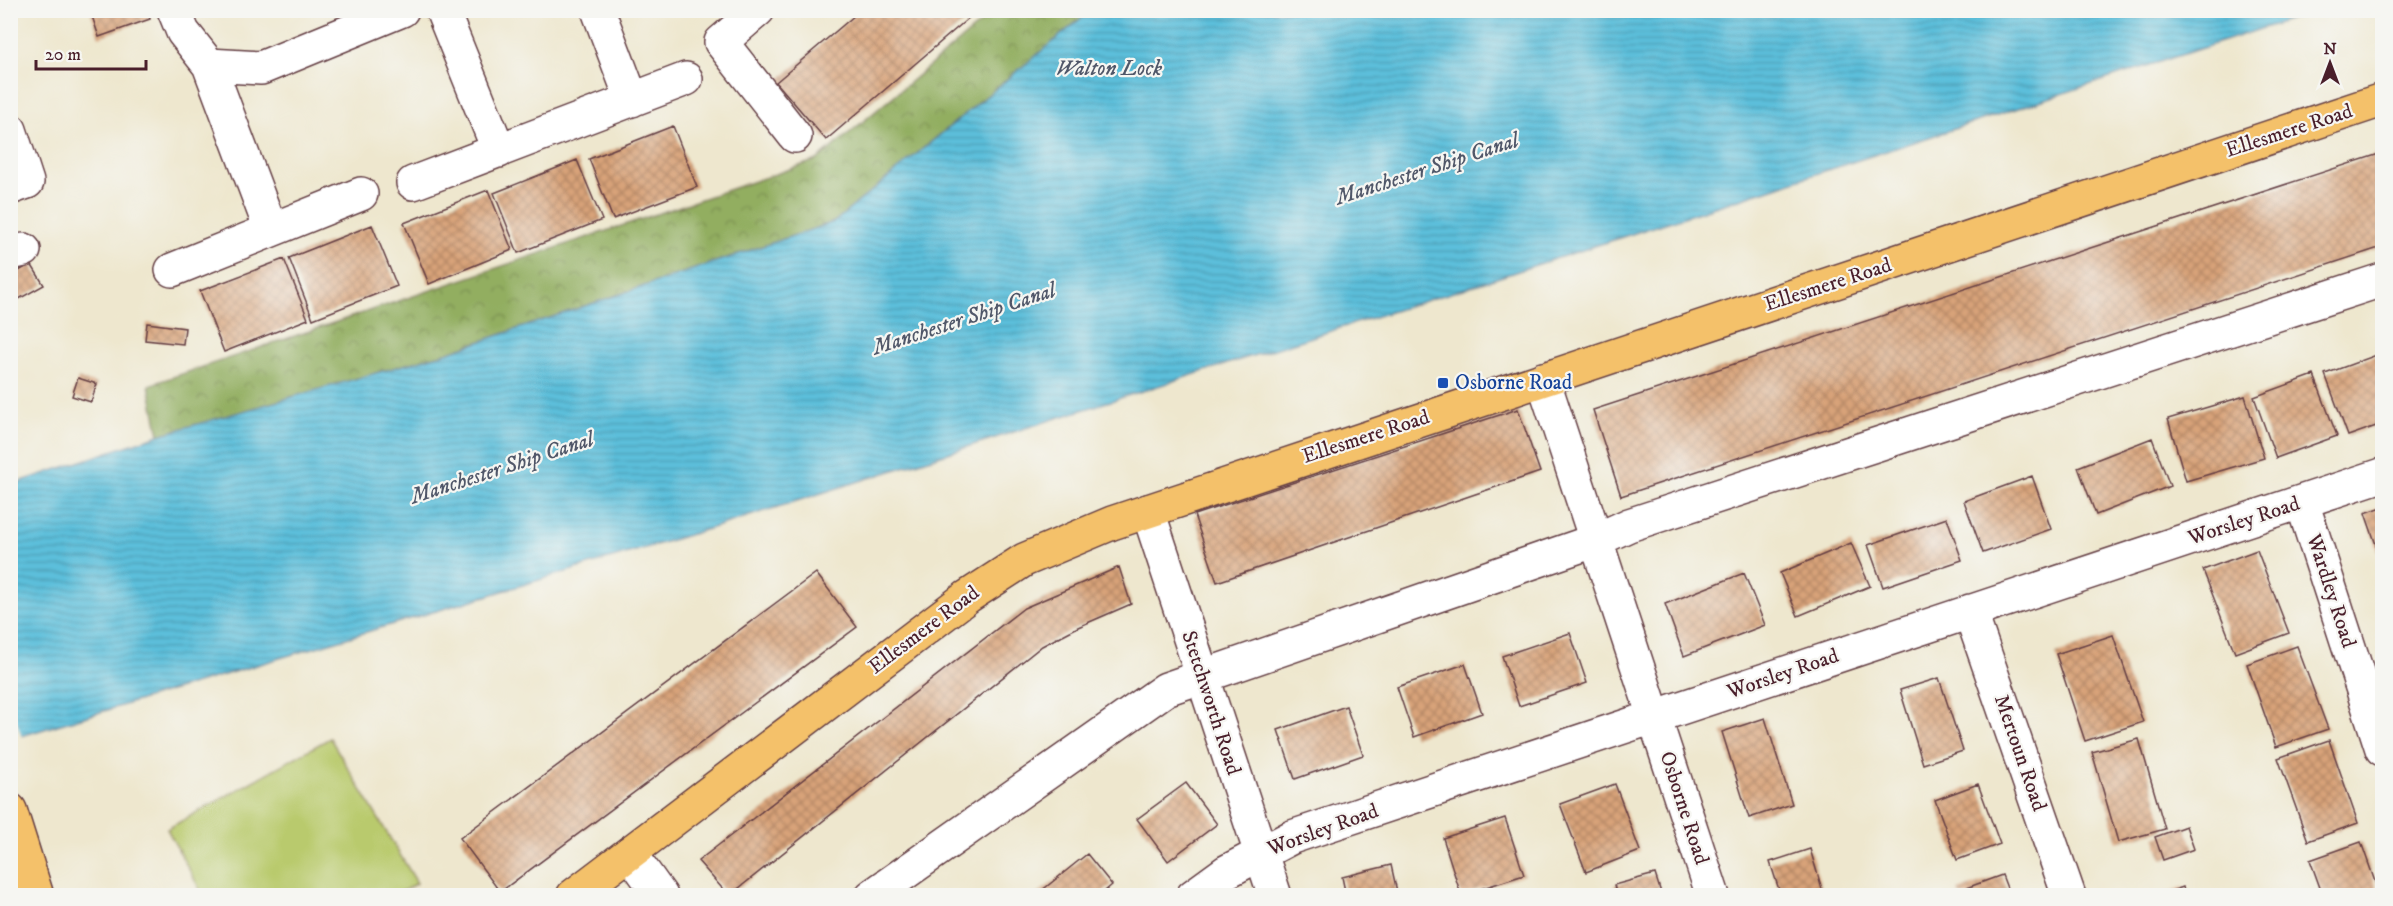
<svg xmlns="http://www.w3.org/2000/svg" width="2393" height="906" font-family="'IM FELL DW Pica',serif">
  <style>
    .forest { fill: url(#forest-crowns); stroke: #6e6646; stroke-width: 1.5 }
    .pitch { fill: #b9ca6d; stroke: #82744c; stroke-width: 1.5 }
    .water { fill: url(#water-rules); stroke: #536f83; stroke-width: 1.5 }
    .pier { fill: #eee7ce }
    .building { fill: url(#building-cross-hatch) }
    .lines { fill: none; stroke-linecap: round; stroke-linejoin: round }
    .minor-casing { stroke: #633d43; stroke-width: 36 }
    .major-casing { stroke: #633d43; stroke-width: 36 }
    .highway-casing { stroke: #633d43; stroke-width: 36 }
    .minor { stroke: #fff; stroke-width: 33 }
    .major { stroke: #f4c16a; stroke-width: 33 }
    .highway { stroke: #f4c16a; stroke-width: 33 }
    .transit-dot { fill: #1a4fb4; stroke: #f6f6f2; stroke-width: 2 }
    .labels { text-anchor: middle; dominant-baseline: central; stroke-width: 4.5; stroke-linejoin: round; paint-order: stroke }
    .street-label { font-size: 21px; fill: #4a1f2b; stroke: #f6f6f2 }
    .transit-label { font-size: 21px; fill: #164399; stroke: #f6f6f2; text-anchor: start }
    .water-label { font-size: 22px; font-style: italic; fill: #505769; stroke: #f6f6f2 }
  </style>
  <defs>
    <pattern id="forest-crowns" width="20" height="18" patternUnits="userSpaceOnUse" patternTransform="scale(1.5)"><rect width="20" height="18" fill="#92ae60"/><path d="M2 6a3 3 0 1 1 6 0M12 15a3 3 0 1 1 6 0" fill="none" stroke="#798d4f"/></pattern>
    <pattern id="water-rules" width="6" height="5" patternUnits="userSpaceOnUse" patternTransform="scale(1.5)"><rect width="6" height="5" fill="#5cbfdb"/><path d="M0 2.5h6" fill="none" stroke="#4e9bb2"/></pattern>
    <pattern id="building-cross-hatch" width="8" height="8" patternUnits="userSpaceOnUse" patternTransform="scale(1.5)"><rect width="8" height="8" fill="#d8a379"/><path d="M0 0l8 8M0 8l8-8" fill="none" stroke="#b18463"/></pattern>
  </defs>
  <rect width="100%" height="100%" fill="#f6f6f2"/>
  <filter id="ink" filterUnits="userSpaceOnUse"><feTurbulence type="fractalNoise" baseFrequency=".0167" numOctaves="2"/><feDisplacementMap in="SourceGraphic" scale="12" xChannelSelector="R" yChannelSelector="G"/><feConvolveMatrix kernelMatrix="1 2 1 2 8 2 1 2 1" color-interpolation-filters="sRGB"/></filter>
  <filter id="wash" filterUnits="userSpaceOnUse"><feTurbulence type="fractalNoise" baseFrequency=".008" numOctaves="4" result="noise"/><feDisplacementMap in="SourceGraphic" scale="24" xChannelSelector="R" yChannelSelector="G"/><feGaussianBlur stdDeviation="1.35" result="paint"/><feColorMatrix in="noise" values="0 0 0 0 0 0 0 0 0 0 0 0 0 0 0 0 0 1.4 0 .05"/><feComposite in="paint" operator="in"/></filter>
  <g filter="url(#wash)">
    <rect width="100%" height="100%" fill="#eee7ce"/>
    <path class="forest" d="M995 11H1090L834 222 446 353 159 435 149 385 817 160Z"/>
    <path class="pitch" d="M330 738 417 883 396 895H203L167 829Z"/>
    <path class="water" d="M1090 11H2316L1475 285 715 527 11 739 10 485 159 435 446 353 834 222Z"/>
    <path class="pier" d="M11 704 22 738 11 742H10Z"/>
    <g id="blocks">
      <path class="building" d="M90 10H148L150 19 99 37Z
        M861 10H978L826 140 776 82Z
        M673 126 697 187 613 219 589 159Z
        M2382 153V247L1621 496 1593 410Z
        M577 160 602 220 518 253 494 193Z
        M488 190 512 250 429 284 404 223Z
        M372 225 397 286 313 319 289 258Z
        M284 259 308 319 224 352 200 291Z
        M31 264 44 285 10 304V276Z
        M147 323 185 328 183 344 145 340Z
        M2382 353V424L2348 436 2325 374Z
        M2314 375 2337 436 2276 458 2254 397Z
        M78 378 97 384 91 402 72 396Z
        M2245 396 2264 458 2186 481 2168 419Z
        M1518 409 1540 472 1217 582 1194 515Z
        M2152 438 2170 486 2096 515 2078 467Z
        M2032 476 2051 529 1983 553 1964 501Z
        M2382 507V562L2365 513Z
        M1947 518 1962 560 1883 587 1868 545Z
        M1851 543 1870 586 1798 616 1780 573Z
        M2257 550 2289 633 2235 653 2203 570Z
        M1119 567 1131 604 1078 627 1042 646 729 896 698 861 1024 608Z
        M816 573 857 627 500 892 460 838Z
        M1744 573 1765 625 1684 656 1665 604Z
        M1570 633 1587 683 1519 706 1502 656Z
        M2113 635 2143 722 2085 741 2056 654Z
        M2297 646 2328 729 2276 747 2247 664Z
        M1465 664 1482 713 1414 737 1397 687Z
        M1939 678 1963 751 1923 764 1900 690Z
        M1346 706 1363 755 1295 779 1278 730Z
        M1765 718 1792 804 1749 818 1722 732Z
        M2139 739 2165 829 2118 842 2092 752Z
        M2329 740 2358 823 2308 841 2278 758Z
        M1186 783 1217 824 1168 861 1137 819Z
        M1615 784 1640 851 1586 872 1560 804Z
        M1978 784 2000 844 1957 860 1935 800Z
        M1505 818 1524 875 1461 895 1443 838Z
        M2186 826 2194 849 2163 860 2155 837Z
        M2361 842 2380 896H2323L2310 860Z
        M1810 849 1824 896H1781L1770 862Z
        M1087 854 1112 885 1099 896H1035Z
        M1391 865 1398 896H1346L1342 877Z
        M1655 874 1662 896H1617L1614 885Z
        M2002 875 2010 896H1960L1958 891Z
        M2183 887 2186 896H2160V895Z"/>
    </g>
  </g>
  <g filter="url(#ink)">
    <use href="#blocks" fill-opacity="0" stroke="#633d43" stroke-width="1.5"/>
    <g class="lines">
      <defs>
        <path id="minor" d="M174 10 183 32 209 65 261 68 402 10
          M442 10 499 151
          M598 10 632 100
          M758 10 721 42 795 136
          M209 65 271 230
          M10 130 27 182 10 188
          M413 183 686 79
          M10 253 24 250
          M172 270 361 194
          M1543 379 1713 896
          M2302 502 2382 749
          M1148 511 1275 896
          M1970 611 2069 896
          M630 853 661 896
          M872 896 1166 689 1594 541 1629 525 2382 280
          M1193 896 1226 872 1292 837 2382 475"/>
        <path id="major" d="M573 896 967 597 1024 560 1112 523 2382 100"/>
        <path id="highway" d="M10 810 37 896"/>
      </defs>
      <use href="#minor" class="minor-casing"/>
      <use href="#major" class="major-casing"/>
      <use href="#highway" class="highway-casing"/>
      <use href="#minor" class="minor"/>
      <use href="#major" class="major"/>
      <use href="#highway" class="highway"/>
    </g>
  </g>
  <rect class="transit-dot" x="1437" y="377" width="12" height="12" rx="3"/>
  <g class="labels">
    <g class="street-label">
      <text transform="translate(2289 131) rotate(-18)">Ellesmere Road</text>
      <text transform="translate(1828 285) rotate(-18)">Ellesmere Road</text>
      <text transform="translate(1366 437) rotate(-18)">Ellesmere Road</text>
      <text transform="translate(2244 521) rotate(-18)">Worsley Road</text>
      <text transform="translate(2331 591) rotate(72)">Wardley Road</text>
      <text transform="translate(924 630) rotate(-37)">Ellesmere Road</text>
      <text transform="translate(1783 674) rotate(-19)">Worsley Road</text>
      <text transform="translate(1211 703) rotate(72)">Stetchworth Road</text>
      <text transform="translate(2020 753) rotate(71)">Mertoun Road</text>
      <text transform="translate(1684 808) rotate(72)">Osborne Road</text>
      <text transform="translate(1323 830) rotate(-20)">Worsley Road</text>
    </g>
    <g class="transit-label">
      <text x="1455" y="383">Osborne Road</text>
    </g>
    <g class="water-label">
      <text x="1109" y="68">Walton Lock</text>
      <text transform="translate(1427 169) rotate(-18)">Manchester Ship Canal</text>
      <text transform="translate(964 319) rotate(-18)">Manchester Ship Canal</text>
      <text transform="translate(502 468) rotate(-18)">Manchester Ship Canal</text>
    </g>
  </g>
  <rect width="2393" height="906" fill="none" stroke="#f6f6f2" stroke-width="36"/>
  <g transform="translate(2330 63)" stroke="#f6f6f2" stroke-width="4.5" paint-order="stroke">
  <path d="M0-4.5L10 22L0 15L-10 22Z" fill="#4a1f2b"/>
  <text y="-9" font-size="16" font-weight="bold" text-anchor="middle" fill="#4a1f2b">N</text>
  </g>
  <path d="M36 60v9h110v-9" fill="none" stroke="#4a1f2b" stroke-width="3"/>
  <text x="45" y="60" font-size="18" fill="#4a1f2b" stroke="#f6f6f2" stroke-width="4.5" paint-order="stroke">20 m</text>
</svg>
